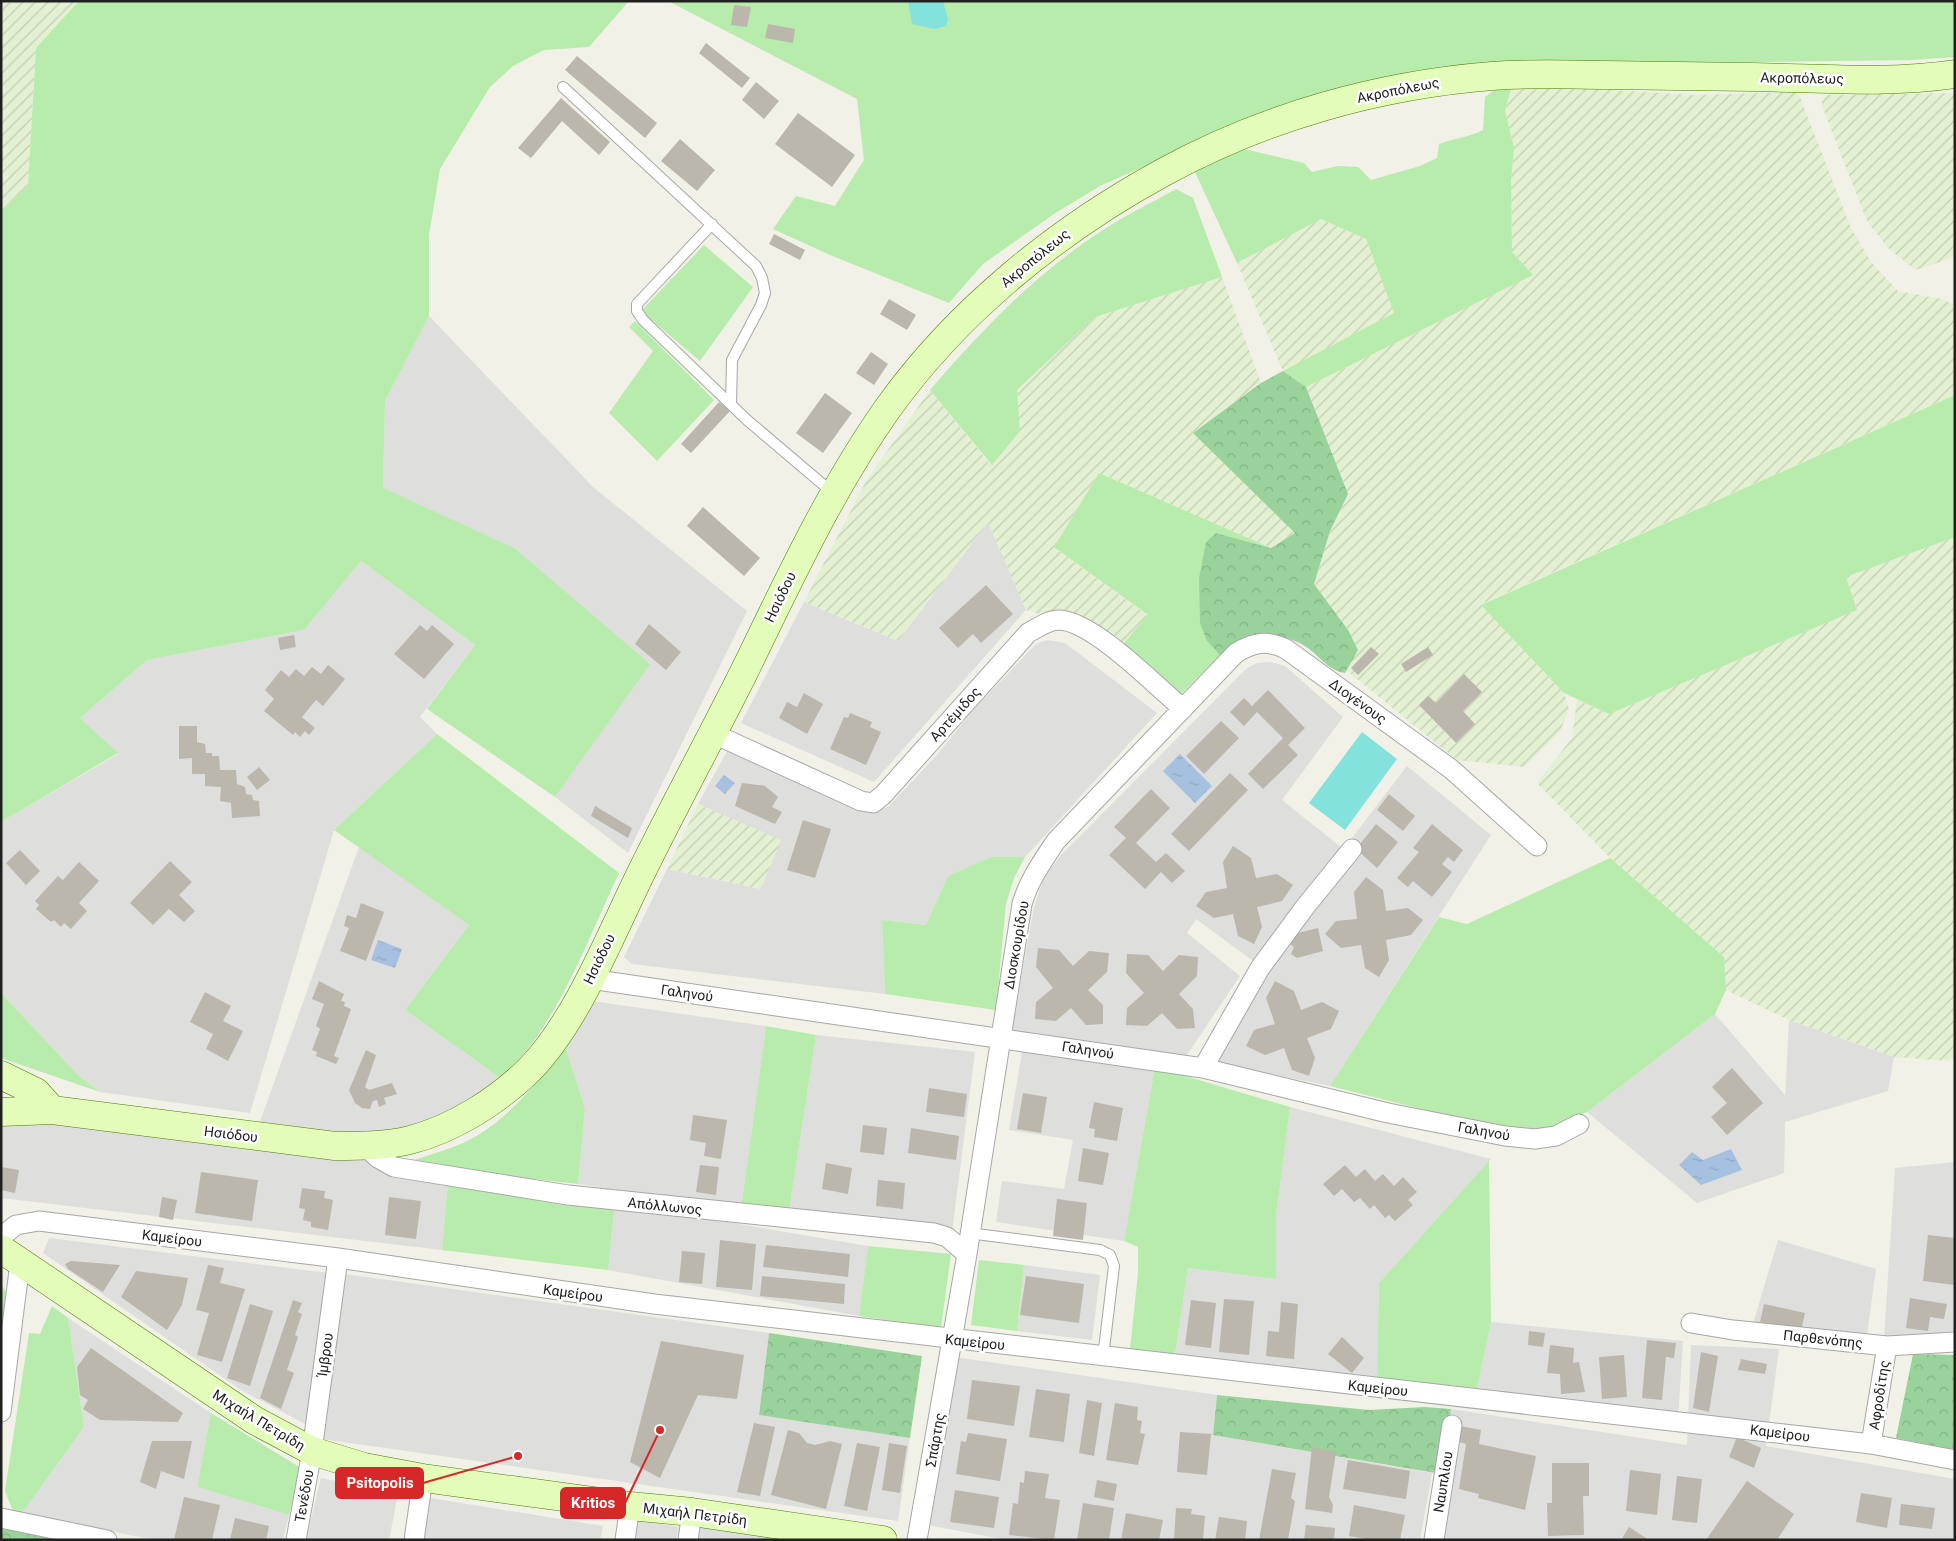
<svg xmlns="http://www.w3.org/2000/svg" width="1956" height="1541" font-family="Roboto,sans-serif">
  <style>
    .residential { fill: #dededd }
    .farmland { fill: url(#farmland-furrows) }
    .grass { fill: #b7ecac }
    .forest { fill: url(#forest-crowns) }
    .pitch { fill: #83e2db }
    .water { fill: url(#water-ripples) }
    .building { fill: #bbb7ac }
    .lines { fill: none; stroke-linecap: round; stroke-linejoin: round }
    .lane-casing { stroke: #a7a7a7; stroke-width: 12 }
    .street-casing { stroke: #a7a7a7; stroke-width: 21 }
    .secondary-casing { stroke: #497d01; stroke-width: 29 }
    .lane { stroke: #fff; stroke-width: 10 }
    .street { stroke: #fff; stroke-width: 19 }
    .secondary { stroke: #e4fcba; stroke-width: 28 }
    .labels { text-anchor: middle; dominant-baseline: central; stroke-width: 5; stroke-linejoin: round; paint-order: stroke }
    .street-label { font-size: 14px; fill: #202020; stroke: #fff }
    .leader { fill: none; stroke: #d62828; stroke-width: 2 }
    .callout-dot { fill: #d62828; stroke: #fff; stroke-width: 2 }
    .callout { fill: #d62828; stroke: #d62828; stroke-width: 2 }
    .callout-label { font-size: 15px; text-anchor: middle; font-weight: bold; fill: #fff }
  </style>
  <defs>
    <pattern id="farmland-furrows" width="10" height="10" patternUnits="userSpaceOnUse" patternTransform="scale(1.25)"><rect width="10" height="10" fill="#e4f0d2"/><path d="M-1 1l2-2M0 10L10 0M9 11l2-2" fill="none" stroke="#c3ceb4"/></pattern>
    <pattern id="forest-crowns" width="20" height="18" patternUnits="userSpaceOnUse" patternTransform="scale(1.25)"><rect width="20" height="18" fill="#9ad29b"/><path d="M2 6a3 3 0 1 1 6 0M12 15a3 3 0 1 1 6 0" fill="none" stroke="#84b485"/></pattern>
    <pattern id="water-ripples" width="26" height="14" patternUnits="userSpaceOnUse" patternTransform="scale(1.25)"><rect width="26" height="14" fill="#a6c1e0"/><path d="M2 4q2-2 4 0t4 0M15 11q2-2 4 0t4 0" fill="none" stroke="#8fa6c0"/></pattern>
  </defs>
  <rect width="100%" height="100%" fill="#f1f1e7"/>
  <path class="residential" d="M429 316 593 487 747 611 628 853 555 797 650 663 383 488 385 401Z
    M988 522 1026 610 874 782 741 723 804 602 898 641Z
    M361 561 475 645 420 717 437 734 334 830 250 1113 100 1092 78 1075 1 993V822L118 754 80 718 147 660 304 630Z
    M1048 640 1065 643 1157 713 1025 857H991L948 876 926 925 882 920 885 994 632 964 624 957 667 869 761 889 780 840 698 804 731 744 875 810 888 807 936 756 975 708 1036 644Z
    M1271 662 1285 666 1343 717 1282 800 1341 847 1253 961 1196 919 1187 933 1240 976 1185 1058 1011 1033 1034 907 1044 877 1061 855 1246 669 1257 663Z
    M1407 766 1491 835 1330 1086 1222 1064 1216 1059 1270 956 1360 856 1348 843Z
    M359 847 469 925 405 1010 500 1078 454 1111 409 1128 353 1136 258 1127Z
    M592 1001 766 1026 741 1209 578 1184 585 1109 564 1043Z
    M1715 1014 1785 1095V1099L1789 1020 1894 1057 1888 1091 1785 1122 1784 1173 1697 1203 1587 1112Z
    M816 1035 975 1052 952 1232 789 1211Z
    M1022 1052 1155 1067 1124 1241 996 1222 1002 1181 1064 1189 1073 1140 1009 1130Z
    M1290 1107 1491 1159 1379 1283 1377 1378 1175 1354 1188 1268 1276 1279V1216Z
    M40 1122 372 1159 448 1181 442 1250 1 1198V1126Z
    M1955 1162V1339H1884L1895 1168Z
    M615 1203 868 1246 859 1316 608 1270Z
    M49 1238 328 1273 307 1425 241 1390 43 1253Z
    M1778 1240 1876 1269 1866 1342 1749 1337Z
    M1024 1265 1100 1275 1092 1340 1017 1331Z
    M345 1274 769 1333 759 1415 910 1438 898 1521 322 1439Z
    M68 1318 211 1413 197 1487 289 1515 283 1540H154L22 1513 84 1427Z
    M1491 1322 1683 1341 1678 1421 1477 1388Z
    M1691 1345 1779 1349 1766 1446 1955 1479V1540H1432L1451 1409 1687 1445Z
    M955 1357 1217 1395 1213 1435 1432 1473 1420 1540H1007L927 1525Z
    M321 1478 398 1494 389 1540H306Z
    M418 1496 603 1526 600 1540H412Z
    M626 1518 679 1527 676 1540H622Z
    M699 1525 805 1540H696Z"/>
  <path class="farmland" d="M1 1H79L36 48 28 186 1 211Z
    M1512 84 1694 95 1798 92 1851 228 1871 262 1898 291 1942 299 1955 305V395L1481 604 1564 693 1569 709 1560 732 1524 767 1457 760 1326 654 1348 630 1314 584 1330 531 1348 494 1306 387 1533 275 1512 252 1511 179 1514 148 1505 111Z
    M1955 93V257L1916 270 1889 249 1867 221 1822 106V100L1827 95Z
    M1321 219 1366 239 1394 313 1283 371 1237 263Z
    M1222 277 1261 383 1194 433 1296 533 1271 548 1099 473 1054 547 1148 616 1119 649 1093 631 1026 610 988 522 898 641 804 602 866 481 930 390 991 465 1020 431 1017 390 1095 317Z
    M1955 537V1058L1947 1061 1894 1057 1789 1020 1726 990 1724 957 1610 858 1537 783 1572 738 1577 699 1609 714 1857 610 1846 577Z
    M698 804 781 840 761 889 667 869Z"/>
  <path class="grass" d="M79 1H629L589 47 544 50 513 66 490 87 440 169 429 235V316L385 401 383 488 514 548 650 664 555 797 427 709 475 645 361 561 304 630 147 660 80 718 118 753 1 822V211L28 186 36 48Z
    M668 1H1955V57L1913 60 1528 65 1241 124 1100 186 1054 214 983 264 949 303 830 255 773 229 796 196 835 206 864 160 857 99Z
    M1512 84 1505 111 1514 148 1511 179 1512 252 1533 275 1306 387 1283 371 1394 313 1366 239 1321 219 1237 263 1194 170 1240 148 1304 163 1312 172 1338 166 1358 167 1371 180 1420 166 1437 158 1439 144C1454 138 1468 138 1483 130L1485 97 1500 86Z
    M1176 189 1193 198 1222 277 1095 317 1017 390 1020 431 992 465 930 390C981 331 1034 275 1100 232 1124 216 1151 203 1176 189Z
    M704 245 753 287 700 361 641 311Z
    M635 321 714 400 657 461 609 413 653 351 629 327Z
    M1955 395V537L1846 577 1857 610 1609 714 1564 693 1481 605Z
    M1099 473 1271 548 1216 533 1207 641 1220 655 1175 700 1119 649 1148 615 1054 547Z
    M437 734 619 873C587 940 557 1029 500 1078L405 1010 469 925 334 830Z
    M991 857H1025L1014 878 1006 904 996 1010 885 994 882 920 926 925 948 876Z
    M1610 858 1724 957 1726 990 1715 1014 1587 1112 1533 1137 1330 1086 1439 917 1467 924Z
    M1 993 78 1075 100 1092 1 1058Z
    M766 1026 816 1035 789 1211 741 1209Z
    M564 1043 585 1109 578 1184 402 1164C427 1155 455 1149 478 1135 515 1112 541 1079 564 1043Z
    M1155 1067 1290 1107 1276 1216V1279L1188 1268 1175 1354 1130 1349 1138 1273V1247L1124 1241Z
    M1489 1161 1491 1322 1477 1388 1377 1378 1379 1283Z
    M448 1181 615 1203 608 1270 442 1250Z
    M868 1246 951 1254 941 1328 859 1316Z
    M979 1260 1024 1265 1017 1331 971 1325Z
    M1 1284 11 1302 1 1355Z
    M52 1306 68 1318 84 1427 22 1513 13 1511 5 1491 29 1333 40 1334Z
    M211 1413 301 1468 289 1515 197 1487Z"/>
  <path class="forest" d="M1283 371 1306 387 1348 494 1330 531 1314 584 1348 630 1358 650 1345 673C1331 671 1324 662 1313 652 1285 628 1249 634 1220 655L1207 641 1200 623 1199 578 1206 542 1216 533 1271 548 1295 533 1193 433 1261 383Z
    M769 1333 922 1356 910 1438 759 1415Z
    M1913 1354 1955 1355V1450L1896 1438Z
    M1217 1395 1369 1410 1425 1407 1451 1409 1441 1474 1213 1435Z
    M1 1529 42 1534 61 1540H1Z"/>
  <path class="pitch" d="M908 1H943L948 19 946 26 934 29 912 24Z
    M1362 732 1397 759 1345 830 1309 803Z"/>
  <path class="water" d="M1180 754 1212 786 1195 803 1163 771Z
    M724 775 735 783 725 794 715 786Z
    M378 940 402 949 395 968 371 960Z
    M1731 1149 1742 1170 1701 1185 1679 1165 1692 1152 1703 1160Z"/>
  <path class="building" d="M734 5 751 7 747 27 731 25Z
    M768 24 795 29 793 43 765 38Z
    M706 43 750 78 742 88 699 53Z
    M577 56 657 123 645 138 565 70Z
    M756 82 779 101 764 119 742 100Z
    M561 98 610 142 599 155 562 121 531 158 518 148Z
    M798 113 855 155 832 187 775 144Z
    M680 139 715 170 697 191 661 161Z
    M774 234 805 250 800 260 769 244Z
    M889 299 916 315 907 330 880 314Z
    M871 352 888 364 874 385 856 373Z
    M825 393 852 413 823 453 796 433Z
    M719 402 730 411 691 453 681 444Z
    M703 507 760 558 744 576 687 526Z
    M986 585 1013 614 981 643 973 634 958 648 939 628Z
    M649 624 681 652 666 670 635 644Z
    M420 625 427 631 432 625 454 644 424 679 394 654Z
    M294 635 296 647 280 650 278 638Z
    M1371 647 1379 654 1358 675 1351 668Z
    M1428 647 1433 655 1406 672 1401 664Z
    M328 665 345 679 323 706 316 700 302 717 315 728 309 735 305 731 300 737 295 732 293 735 264 711 274 699 265 690 281 670 289 677 296 669 304 676 312 667 321 674Z
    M1464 674 1482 692 1463 711 1475 724 1456 743 1419 705 1428 696 1436 703Z
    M1268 690 1305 728 1288 745 1298 755 1263 789 1248 774 1283 738 1257 712 1244 726 1230 712 1244 698 1252 706Z
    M804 693 823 704 807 734 779 718 787 702 797 707Z
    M850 713 872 722 870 727 881 732 866 765 830 749 844 717 848 718Z
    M1221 721 1239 738 1204 774 1186 756Z
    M179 726H197V742L205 744 206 753H212V756H219L220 770H236L237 784 245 787 246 794 252 795 253 800 259 801 260 816 232 818 231 803 220 801 221 787 205 786V774H192V758L179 759Z
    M259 767 270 780 257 790 247 777Z
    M1230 773 1248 790 1189 851 1171 834Z
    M742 783 765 786 778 797 772 807 782 812 775 824 735 806Z
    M1151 789 1170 808 1136 843 1156 862 1166 853 1185 871 1172 883 1161 872 1145 889 1109 855 1126 838 1114 827Z
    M1389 794 1415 816 1403 831 1377 810Z
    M595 806 632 828 628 838 591 816Z
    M803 820 831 829 815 878 787 870Z
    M1376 824 1398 842 1377 868 1356 849Z
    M1432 824 1463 850 1454 862 1448 857 1442 864 1452 872 1432 897 1413 881 1408 887 1397 878 1419 852 1413 848Z
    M1233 846 1251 858 1256 878 1277 874 1293 885 1282 901 1257 907 1262 927 1254 944 1238 936 1233 914 1214 918 1196 906 1206 892 1227 888 1223 862Z
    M20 850 40 871 26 885 6 863Z
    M170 861 192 882 179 895 195 911 184 922 169 909 153 925 130 903Z
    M79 862 99 881 79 903 87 911 71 929 64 923 61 927 54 920 51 922 36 909 39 905 35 901 58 876 63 880Z
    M1366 877 1383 890 1386 911 1408 908 1423 920 1411 935 1386 940 1389 960 1379 977 1365 968 1361 945 1341 948 1325 934 1336 921 1357 919 1354 892Z
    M361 903 384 912 366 961 340 951 349 928 344 926 347 915 356 918Z
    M1318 928 1323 951 1297 958 1291 954 1294 947 1287 942 1290 935Z
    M1038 948 1059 950 1073 966 1089 951 1109 953 1107 972 1088 990 1103 1005V1024L1086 1025 1071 1008 1056 1021 1035 1019 1036 1002 1053 988 1036 967Z
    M1127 954 1148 955 1163 971 1179 955 1198 957 1197 976 1179 994 1193 1009 1195 1028 1177 1029 1162 1013 1147 1026 1126 1025 1127 1008 1144 993 1126 973Z
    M319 981 344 994 341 1001 345 1002 344 1006 351 1009 334 1056 339 1058 336 1064 316 1056 317 1052 312 1050 320 1029 316 1026 324 1004 312 999Z
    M1275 981 1294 991 1301 1010 1322 1002 1339 1011 1331 1029 1307 1038 1315 1058 1309 1076 1292 1070 1284 1048 1265 1055 1246 1046 1254 1030 1275 1024 1266 998Z
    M205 992 231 1006 223 1021 243 1031 228 1061 206 1049 213 1034 190 1022Z
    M366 1050 376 1055 365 1087 369 1090 392 1083 397 1094 384 1098 386 1104 379 1107 377 1100 373 1101 370 1109 362 1108 355 1103 349 1090Z
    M1732 1068 1763 1103 1727 1135 1711 1117 1727 1103 1712 1087Z
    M929 1088 967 1094 964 1117 926 1112Z
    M1023 1093 1047 1097 1041 1133 1017 1129Z
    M1094 1102 1123 1108 1117 1141 1094 1137 1095 1129 1089 1128Z
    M693 1115 727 1120 721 1159 704 1156 706 1143 690 1140Z
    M863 1125 887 1128 884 1155 860 1152Z
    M911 1128 959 1136 956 1160 908 1153Z
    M1083 1148 1109 1153 1103 1185 1078 1181Z
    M826 1163 852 1168 848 1194 822 1189Z
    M700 1165 719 1167 716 1195 696 1192Z
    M1345 1165 1356 1177 1365 1169 1375 1181 1383 1174 1394 1186 1403 1177 1417 1192 1408 1200 1413 1205 1395 1221 1389 1215 1385 1218 1374 1205 1370 1209 1360 1198 1354 1202 1342 1189 1334 1196 1323 1184Z
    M1 1167 19 1170 15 1193 1 1190Z
    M201 1172 258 1180 252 1221 195 1213Z
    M878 1180 905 1183 903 1209 876 1206Z
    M302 1188 325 1191 324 1198 333 1200 328 1230 311 1227V1222L303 1220 305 1209 299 1208Z
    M162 1197 177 1200 173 1220 159 1217Z
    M389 1197 421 1201 416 1239 385 1235Z
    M1057 1199 1087 1203 1083 1240 1053 1236Z
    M1928 1235 1955 1238V1285L1923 1281Z
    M720 1240 756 1244 752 1290 716 1287Z
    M766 1245 850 1254 848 1277 763 1267Z
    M682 1251 705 1253 702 1284 679 1282Z
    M71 1261 120 1265 103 1292 68 1269 65 1264Z
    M208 1265 224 1268 220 1283 245 1289 222 1362 197 1355 209 1313 196 1310Z
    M136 1271 188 1278 182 1305 167 1330 121 1297Z
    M762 1276 845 1284 844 1304 760 1296Z
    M1026 1276 1084 1284 1079 1323 1020 1315Z
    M1910 1298 1947 1304 1944 1319 1930 1317 1928 1331 1906 1328Z
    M1224 1299 1254 1301 1249 1355 1219 1352Z
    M293 1300 302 1303 298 1312 302 1314 295 1335 298 1337 287 1370 294 1373 281 1409 260 1398Z
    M1191 1300 1216 1303 1211 1348 1185 1345Z
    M1281 1302 1298 1304 1294 1359 1266 1356 1268 1331 1279 1332Z
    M250 1304 273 1311 250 1386 227 1378Z
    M1764 1304 1805 1313 1801 1331 1760 1322Z
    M1529 1331 1545 1333 1543 1347 1528 1345Z
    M1342 1337 1364 1358 1352 1373 1328 1354Z
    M1647 1340 1676 1343 1674 1358 1666 1357 1662 1400 1642 1398Z
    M661 1341 744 1355 737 1399 698 1395 660 1478 630 1462Z
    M1550 1345 1574 1348 1573 1363 1579 1362 1585 1392 1561 1394 1560 1374 1547 1373Z
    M91 1348 183 1413 178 1422 100 1420 83 1409 88 1400 80 1395 77 1367Z
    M1701 1352 1718 1356 1709 1412 1693 1408Z
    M1624 1355 1627 1397 1602 1399 1599 1357Z
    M1741 1359 1767 1364 1765 1374 1738 1370Z
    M972 1380 1020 1386 1014 1426 967 1419Z
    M1036 1389 1070 1394 1064 1442 1029 1437Z
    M1087 1400 1102 1403 1094 1456 1079 1453Z
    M1115 1403 1138 1407 1137 1420 1142 1421 1140 1433 1145 1434 1138 1465 1106 1460Z
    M754 1423 775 1427 760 1496 737 1492Z
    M1460 1426 1481 1430 1479 1444 1536 1456 1525 1510 1478 1498 1479 1494 1459 1489 1466 1444 1459 1442Z
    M788 1430 799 1433 807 1443 815 1445 830 1441 842 1444 826 1509 771 1495Z
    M1180 1432 1211 1434 1207 1475 1177 1472Z
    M968 1433 1007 1439 1000 1481 956 1474 961 1441 966 1442Z
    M1737 1437 1761 1448 1754 1468 1729 1457Z
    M152 1441H192L184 1479 161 1471 156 1489 140 1482Z
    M857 1443 880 1447 867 1511 844 1506Z
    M889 1443 907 1446 900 1493 882 1490Z
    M1312 1447 1336 1452 1329 1497 1333 1505 1332 1513 1305 1509Z
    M1348 1460 1410 1471 1406 1499 1343 1489Z
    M1552 1463H1589V1496H1583L1584 1535 1548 1536 1547 1503H1552Z
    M1272 1469 1296 1473 1291 1498 1295 1501 1288 1540H1259Z
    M1630 1470 1661 1474 1657 1515 1626 1511Z
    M1025 1471 1049 1474 1045 1498 1060 1500 1054 1540 1009 1535 1013 1503 1018 1504 1020 1482 1024 1483Z
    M1677 1476 1702 1479 1697 1523 1672 1520Z
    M1097 1480 1117 1484 1114 1501 1094 1497Z
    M1747 1481 1794 1514 1777 1540H1706Z
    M955 1490 999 1497 994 1528 950 1522Z
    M1861 1493 1892 1498 1887 1528 1856 1522Z
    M184 1497 220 1505 212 1540H174Z
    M1083 1503 1114 1508 1109 1540H1077Z
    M1901 1504 1935 1508 1932 1529 1899 1525Z
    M1354 1505 1405 1515 1400 1540H1371L1349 1536Z
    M1176 1508 1192 1509 1191 1514 1205 1516 1203 1540H1174Z
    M1126 1513 1163 1520 1159 1540H1121Z
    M1219 1517 1247 1521 1245 1540H1215Z
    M235 1518 269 1526 266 1540H230Z
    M1306 1525 1335 1528 1334 1540H1304Z
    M1629 1527 1649 1540H1621Z"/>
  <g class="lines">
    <defs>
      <path id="lane" d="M563 87 756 266 762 278 765 293 761 305 732 360 731 404
        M712 224 637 304V311L643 320 747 420 833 493
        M969 1233 1100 1250 1110 1255 1114 1266 1103 1357"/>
      <path id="street" d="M712 733 861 801 873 803 883 795 1028 633C1037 628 1048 620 1059 620 1093 621 1155 685 1183 709
        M590 979 1203 1068 1388 1113 1505 1136 1535 1139 1556 1136 1579 1124
        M1203 1068 1260 968 1305 907 1352 849
        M365 1146 378 1158 394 1167 568 1195 934 1233 947 1237 967 1254
        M1 1237 16 1225 39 1221 338 1258 654 1304 1871 1444 1955 1460
        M1691 1323 1733 1330 1887 1346 1955 1342
        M1 1412 20 1263
        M1871 1444 1887 1346
        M1 1518 107 1540
        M296 1540 312 1451 338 1258
        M414 1540 423 1478
        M625 1540 630 1506
        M688 1540 692 1512
        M917 1540 967 1254 1022 904C1029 880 1042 862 1056 841L1236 653C1254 642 1266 640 1286 649L1451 769 1537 846
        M1434 1540 1452 1425"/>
      <path id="secondary" d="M1 1075 36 1092 52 1110
        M1 1112 52 1110 335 1146C360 1146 386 1146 410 1140 453 1129 498 1101 530 1069 577 1021 611 934 641 873 674 806 710 740 744 672 788 582 830 490 888 408 958 310 1059 229 1164 172 1265 117 1378 85 1492 76 1528 73 1564 74 1600 75 1650 76 1700 76 1751 77 1818 78 1888 84 1955 74
        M1 1249 254 1420 312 1451 364 1467 423 1478 630 1506 692 1512 883 1540"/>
    </defs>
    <use href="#lane" class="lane-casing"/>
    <use href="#street" class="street-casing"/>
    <use href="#secondary" class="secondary-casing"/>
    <use href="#lane" class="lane"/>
    <use href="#street" class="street"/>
    <use href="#secondary" class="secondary"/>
  </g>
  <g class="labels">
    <g class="street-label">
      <text transform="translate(1802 78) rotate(1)">Ακροπόλεως</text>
      <text transform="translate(1398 90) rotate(-11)">Ακροπόλεως</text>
      <text transform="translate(1035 258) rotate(-39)">Ακροπόλεως</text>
      <text transform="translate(780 597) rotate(-64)">Ησιόδου</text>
      <text transform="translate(1358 701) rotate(36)">Διογένους</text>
      <text transform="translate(955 714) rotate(-48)">Αρτέμιδος</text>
      <text transform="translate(1016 945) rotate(-80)">Διοσκουρίδου</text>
      <text transform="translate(599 959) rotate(-64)">Ησιόδου</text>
      <text transform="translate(687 993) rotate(8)">Γαληνού</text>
      <text transform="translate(1088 1050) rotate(9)">Γαληνού</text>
      <text transform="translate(1484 1131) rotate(10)">Γαληνού</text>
      <text transform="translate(231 1134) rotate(7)">Ησιόδου</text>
      <text transform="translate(665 1206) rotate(6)">Απόλλωνος</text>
      <text transform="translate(172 1238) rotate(7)">Καμείρου</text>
      <text transform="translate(573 1293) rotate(8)">Καμείρου</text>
      <text transform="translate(1823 1339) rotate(6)">Παρθενόπης</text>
      <text transform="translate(975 1342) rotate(6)">Καμείρου</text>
      <text transform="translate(325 1355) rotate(-82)">Ίμβρου</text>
      <text transform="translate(1378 1388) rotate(6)">Καμείρου</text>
      <text transform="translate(1879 1395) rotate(-81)">Αφροδίτης</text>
      <text transform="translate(259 1420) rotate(31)">Μιχαήλ Πετρίδη</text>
      <text transform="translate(1780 1433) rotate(7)">Καμείρου</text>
      <text transform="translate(935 1440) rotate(-80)">Σπάρτης</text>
      <text transform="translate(1443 1482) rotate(-81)">Ναυπλίου</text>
      <text transform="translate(304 1496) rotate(-80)">Τενέδου</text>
      <text transform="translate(695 1514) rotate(7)">Μιχαήλ Πετρίδη</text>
    </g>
  </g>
  <path class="leader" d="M518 1456L423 1483M660 1430L625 1503"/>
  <g class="callout-dot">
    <circle cx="518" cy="1456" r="5"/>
    <circle cx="660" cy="1430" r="5"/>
  </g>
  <g class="callout">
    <rect x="336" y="1468" width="87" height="30" rx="5"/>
    <rect x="561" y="1488" width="64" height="30" rx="5"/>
  </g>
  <g class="callout-label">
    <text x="380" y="1488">Psitopolis</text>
    <text x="593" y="1508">Kritios</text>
  </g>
  <rect width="1956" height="1541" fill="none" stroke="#202020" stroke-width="5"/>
</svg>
